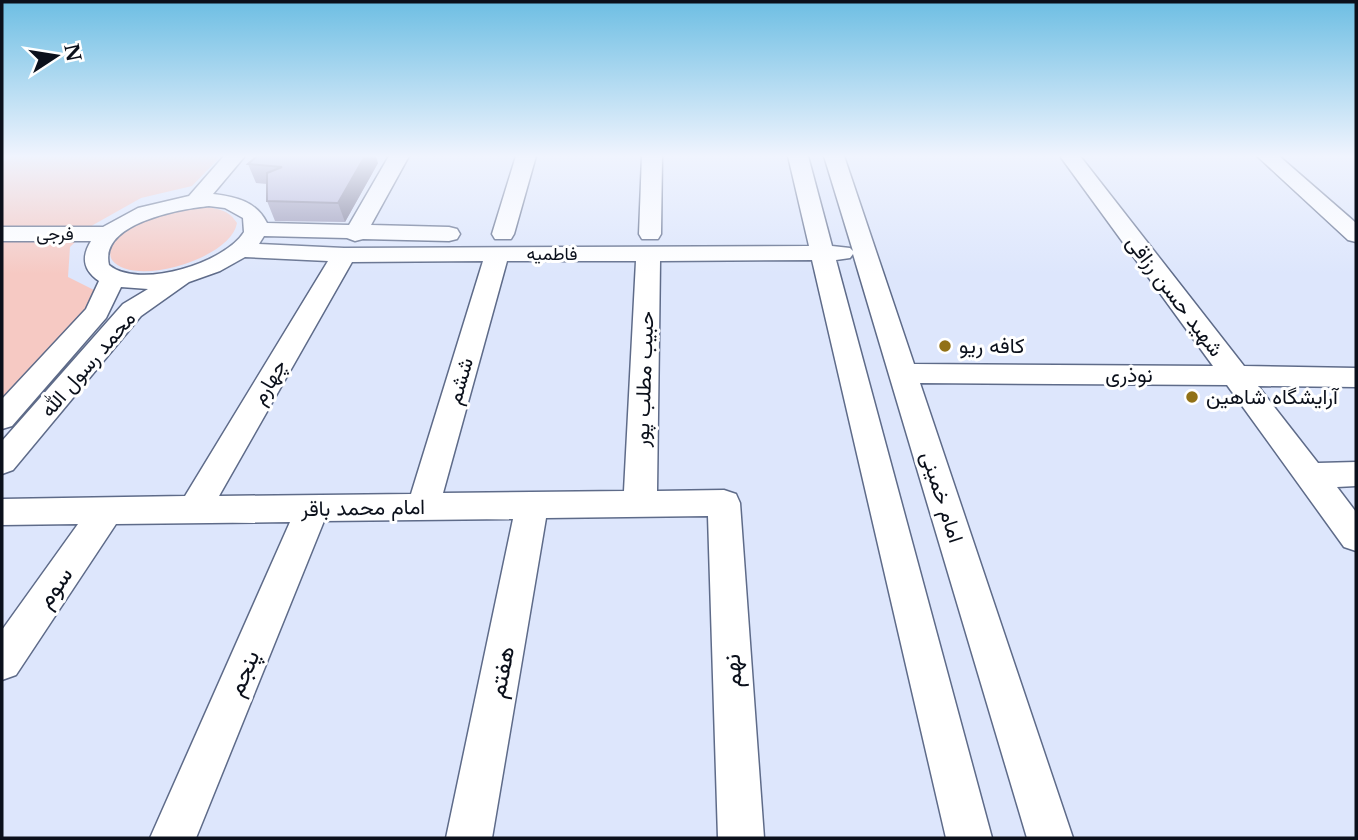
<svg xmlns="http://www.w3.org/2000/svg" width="1358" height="840" font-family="'Libre Baskerville',Vazirmatn,serif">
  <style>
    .green { fill: #f6c9c3 }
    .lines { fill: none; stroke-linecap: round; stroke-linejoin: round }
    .minor-casing { stroke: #5e6b89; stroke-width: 3 }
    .minor { fill: #fff; fill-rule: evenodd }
    .wall { fill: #9896b5 }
    .shaded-wall { fill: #7c7a94 }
    .building { fill: #b1afd3; stroke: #7c7a94; stroke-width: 2 }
    .poi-dot { fill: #917117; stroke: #fff; stroke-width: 2.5 }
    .labels { text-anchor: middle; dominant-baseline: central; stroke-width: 6; stroke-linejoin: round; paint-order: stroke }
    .far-street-label { font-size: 18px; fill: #0b101b; stroke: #fff }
    .street-label { font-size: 21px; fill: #0b101b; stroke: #fff }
    .poi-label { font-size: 21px; fill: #0b101b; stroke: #fff; text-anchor: start }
    .near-street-label { font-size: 24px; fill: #0b101b; stroke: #fff }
  </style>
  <rect width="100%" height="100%" fill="#dde6fc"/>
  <path class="green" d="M11 156H221L192 186 141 198 93 225 70 247 68 277 100 293 2 402V163Z
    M205 207C219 209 229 210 237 223 231 259 133 288 112 260 109 255 110 249 113 244 127 215 176 208 205 207Z"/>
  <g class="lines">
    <defs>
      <path id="minor" d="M224 156H245L213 194C236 197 256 201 267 223L349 225 389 156H409L371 225 449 227 457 229 460 234 457 239 449 241 363 239 355 241 347 238 264 236 259 244 344 248 809 246 788 156H808L832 246 850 248 853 251 824 156H844L914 364 1213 366 1060 156H1080L1244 366 1356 368V387L1258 386 1318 463 1356 462V486L1337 487 1356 512V551L1344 547 1227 385 920 383 1073 838H1027L853 254 850 258 836 260 992 838H946L812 260 660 261 657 491 724 490 736 494 740 503 764 838H718L708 516 546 518 492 838H446L513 519 324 521 196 838H150L290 522 116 524 16 675 2 680V630L78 524 2 525V499L185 496 328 261 245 257 220 271 189 282 141 316 13 470 2 474V441L123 304 148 289 121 287 106 318 12 426 2 429V399L86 309 99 281C83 270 81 257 91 241H2V227H103L138 208 189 196ZM209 206 225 208 243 218 244 232C225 263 139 290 109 265 99 223 180 209 209 206ZM483 261 411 494 219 496 352 262ZM507 261H636L624 491 443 493Z
        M516 156H536L514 234 511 239H495L492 234Z
        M642 156H662L661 234 658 239H642L639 234Z
        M1257 156H1279L1356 223V242L1348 240Z"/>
    </defs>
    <use href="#minor" class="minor-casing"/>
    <use href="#minor" class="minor"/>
  </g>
  <path class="wall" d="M378 163 345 222 275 221 267 201V184L256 183 248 164Z"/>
  <path class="shaded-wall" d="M365 156H376L378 163 345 222 338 203Z"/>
  <path class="building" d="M257 156H365L338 203 267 201V173L282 167 248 164Z"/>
  <linearGradient id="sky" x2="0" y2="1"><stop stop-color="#6dbee3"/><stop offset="0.57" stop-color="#f0f4fe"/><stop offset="1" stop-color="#f0f4fe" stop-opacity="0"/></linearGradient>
  <rect width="1358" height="274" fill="url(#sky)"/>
  <g class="poi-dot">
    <circle cx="945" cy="346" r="7"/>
    <circle cx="1192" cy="397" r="7"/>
  </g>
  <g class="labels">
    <g class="far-street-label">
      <text x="55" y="234">فرجی</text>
      <text x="552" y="254">فاطمیه</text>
    </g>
    <g class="street-label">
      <text transform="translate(1175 296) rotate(53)">شهید حسن رزاقی</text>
      <text transform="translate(88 364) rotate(-49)">محمد رسول الله</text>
      <text x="1129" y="375">نوذری</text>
      <text transform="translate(644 379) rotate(-88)">حبیب مطلب پور</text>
      <text transform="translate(460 381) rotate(-74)">ششم</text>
      <text transform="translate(269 382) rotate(-60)">چهارم</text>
      <text transform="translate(942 497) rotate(72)">امام خمینی</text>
      <text transform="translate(363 508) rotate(-1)">امام محمد باقر</text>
    </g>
    <g class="poi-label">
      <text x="959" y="346">کافه ریو</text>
      <text x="1206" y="397">آرایشگاه شاهین</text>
    </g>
    <g class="near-street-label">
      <text transform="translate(54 587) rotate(-55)">سوم</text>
      <text transform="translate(732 671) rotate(-93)">نهم</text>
      <text transform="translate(501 672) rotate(-79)">هفتم</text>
      <text transform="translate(243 673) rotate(-67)">پنجم</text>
    </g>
  </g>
  <rect width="1358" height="840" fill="none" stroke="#0b101b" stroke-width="7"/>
  <g transform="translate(56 56) rotate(78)" stroke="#ffffff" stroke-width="5" paint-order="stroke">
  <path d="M0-5L12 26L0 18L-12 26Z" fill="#0b101b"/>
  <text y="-10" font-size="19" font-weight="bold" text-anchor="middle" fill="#0b101b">N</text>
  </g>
</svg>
